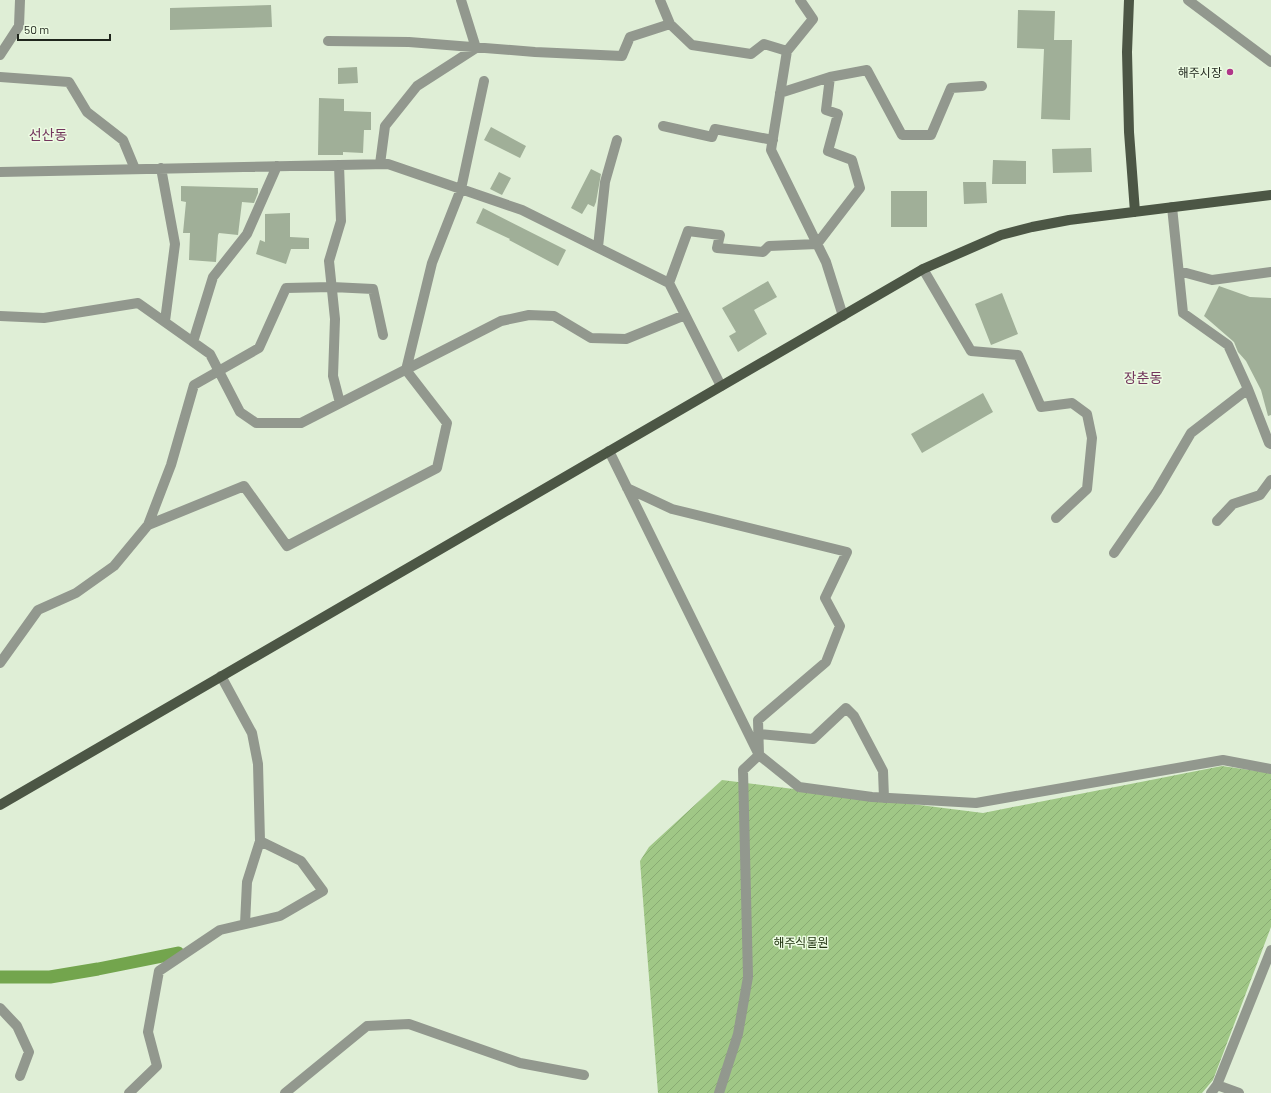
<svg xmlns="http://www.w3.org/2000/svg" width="1271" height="1093" font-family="Barlow,'Noto Sans KR',sans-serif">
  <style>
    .garden { fill: url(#garden-furrows) }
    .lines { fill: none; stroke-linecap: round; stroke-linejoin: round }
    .canal { stroke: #73a54d; stroke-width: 13 }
    .building { fill: #a0af98 }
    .minor { stroke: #92988e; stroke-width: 10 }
    .major { stroke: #4c5645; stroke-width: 10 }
    .poi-dot { fill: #b03689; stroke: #edfce3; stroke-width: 1.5 }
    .labels { text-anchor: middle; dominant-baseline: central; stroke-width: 3; stroke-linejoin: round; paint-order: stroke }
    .poi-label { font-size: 12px; fill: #1f251c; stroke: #edfce3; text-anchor: end }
    .park-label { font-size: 12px; fill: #213511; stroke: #edfce3 }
    .quarter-label { font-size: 14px; fill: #73365d; stroke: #edfce3 }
  </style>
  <defs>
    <pattern id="garden-furrows" width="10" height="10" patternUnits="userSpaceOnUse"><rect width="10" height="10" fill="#a0c786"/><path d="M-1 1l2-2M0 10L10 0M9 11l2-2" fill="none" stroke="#89ab73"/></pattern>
  </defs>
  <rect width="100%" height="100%" fill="#dfeed6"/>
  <path class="garden" d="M1222 766 1271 773V927L1213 1080 1202 1093H658L640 861 649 847 722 780 983 813Z"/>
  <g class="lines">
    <path class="canal" d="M0 977H50L98 969 178 953"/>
  </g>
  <path class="building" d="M271 5 272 27 170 30V8Z
    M1018 10 1055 11 1054 40H1072L1070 120 1041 119 1044 49 1017 48Z
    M357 67 358 83 338 84V68Z
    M319 98 344 99V111L371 112V130H364L363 153 343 152V155H318Z
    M491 127 526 146 520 158 484 140Z
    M1091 148 1092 172 1053 173 1052 149Z
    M993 160 1026 161V184H992Z
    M591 169 601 174 596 202 594 207 588 204 582 214 571 208Z
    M499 172 511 178 502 195 490 189Z
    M963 182H986L987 203 964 204Z
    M181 186 258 188V193L254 203 242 202 238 235 219 233 218 235 216 262 189 260 190 233H183L186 202 181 201Z
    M891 191H927V227H891Z
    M483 208 566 250 558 266 509 240 510 239 476 223Z
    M290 213V237L309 238V249H291L286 264 256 254 260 240 265 242V214Z
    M768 281 777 297 754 310 767 334 738 352 729 336 736 332 722 308Z
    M1219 286 1250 297 1271 298V415L1268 416 1261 390 1246 361 1238 352 1234 342 1204 316Z
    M1002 293 1018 334 991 345 975 304Z
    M983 393 993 412 922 453 911 434Z"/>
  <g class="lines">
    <path class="minor" d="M660 0 670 24
      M800 0 813 19 787 51 771 150 826 262 843 316
      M1188 0 1271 62
      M328 41 409 42 535 52 622 56 630 37 670 24 692 45 751 54 764 44 787 51
      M0 55 19 26 20 0
      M0 77 69 82 87 112 123 140 135 169
      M780 93 830 77 867 70 902 135H931L951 88 982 86
      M663 126 712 137 715 129 773 140
      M380 164 385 126 417 86 476 48 461 0
      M339 165 341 221 329 261 335 319 333 376 340 403
      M161 168 175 244 165 321
      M0 172 388 164 522 210 669 283 721 386
      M1172 207 1183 313 1228 345 1248 389 1269 443 1271 444
      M598 247 605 182 617 140
      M923 269 971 351 1018 355 1041 407 1072 403 1087 414 1092 438 1087 489 1056 518
      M1179 271 1212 280 1271 272
      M669 283 688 231 720 235 717 248 763 252 769 246 817 244 860 188 852 160 828 151 838 114 826 110 830 77
      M0 316 44 318 138 303 210 354 240 412 256 423H301L501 321 529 315 554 316 591 338 626 339 685 315
      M193 342 213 277 247 234 277 166
      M609 451 759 755 743 770 748 977 738 1034 719 1093
      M627 488 672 509 847 552 825 598 840 626 826 662 758 720 759 755 799 787 872 797 976 803 1223 760 1271 769
      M1217 521 1233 504 1260 495 1271 480
      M148 525 171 465 194 385 259 348 286 288 332 287 373 289 383 335
      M1114 553 1157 491 1191 433 1248 389
      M0 663 38 610 76 593 114 566 148 525 244 486 287 546 437 468 447 423 406 370 432 263 461 189 484 81
      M221 676 252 733 258 764 260 841 247 882 245 924
      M759 734 813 739 846 708 854 716 883 771 884 798
      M0 1008 17 1026 29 1052 20 1076
      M1217 1085 1239 1093
      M129 1093 157 1066 148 1032 159 971 220 930 280 916 323 891 301 861 260 841
      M285 1093 367 1026 409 1024 520 1063 584 1075
      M1211 1093 1217 1085 1271 950"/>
    <path class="major" d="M1129 0 1127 52 1129 132 1135 212
      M0 805 923 269 1001 235 1032 227 1069 220 1271 195"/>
  </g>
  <circle class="poi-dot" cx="1230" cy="72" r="4"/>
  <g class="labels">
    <g class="poi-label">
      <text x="1222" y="72">해주시장</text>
    </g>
    <g class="park-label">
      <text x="801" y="942">해주식물원</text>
    </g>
    <g class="quarter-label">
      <text x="48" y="134">선산동</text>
      <text x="1143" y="377">장춘동</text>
    </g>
  </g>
  <path d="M18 34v6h92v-6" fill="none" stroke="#1f251c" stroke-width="2"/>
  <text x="24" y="34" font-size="12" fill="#1f251c" stroke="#edfce3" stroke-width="3" paint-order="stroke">50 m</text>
</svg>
